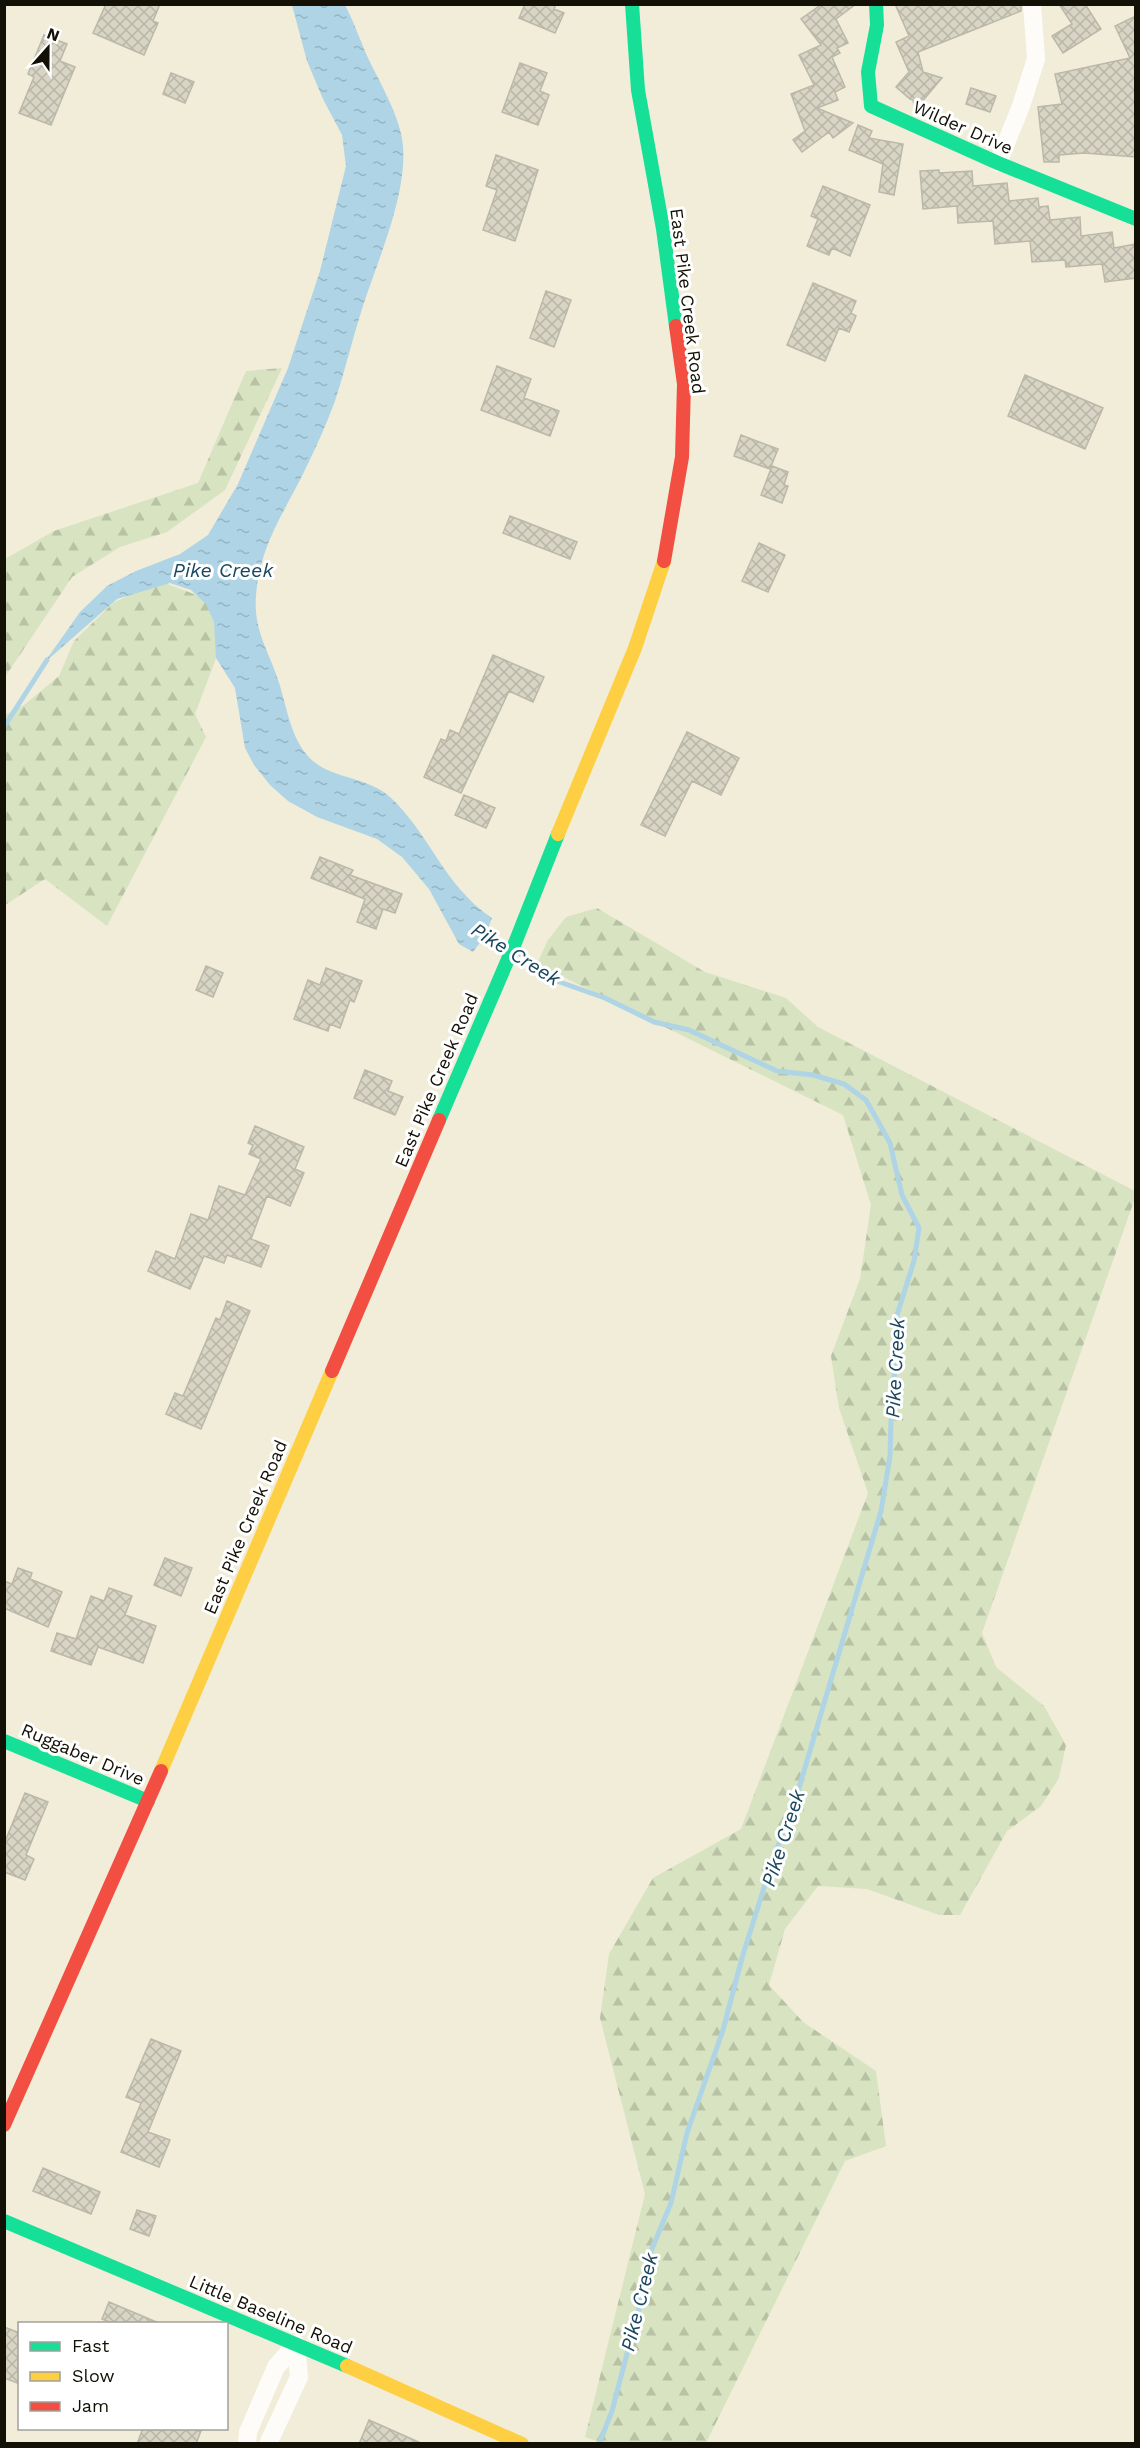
<svg xmlns="http://www.w3.org/2000/svg" width="1140" height="2448" font-family="'Work Sans',sans-serif">
  <style>
    .forest { fill: url(#forest-firs) }
    .water { fill: url(#water-ripples) }
    .lines { fill: none; stroke-linecap: round; stroke-linejoin: round }
    .stream { stroke: #aed4e5; stroke-width: 5 }
    .building { fill: url(#building-cross-hatch); stroke: #bbb8a9; stroke-width: 1.5 }
    .street { stroke: #fdfcf9; stroke-width: 18 }
    .fast { stroke: #16e098; stroke-width: 14 }
    .slow { stroke: #ffcf43; stroke-width: 14 }
    .jam { stroke: #f24e42; stroke-width: 14 }
    .labels { text-anchor: middle; dominant-baseline: central; stroke-width: 6; stroke-linejoin: round; paint-order: stroke }
    .street-label { font-size: 18px; fill: #131105; stroke: #fff }
    .water-label { font-size: 20px; font-style: italic; fill: #1b475f; stroke: #fff }
  </style>
  <defs>
    <pattern id="forest-firs" width="22" height="20" patternUnits="userSpaceOnUse" patternTransform="scale(1.5)"><rect width="22" height="20" fill="#d8e3c1"/><path d="M5 1l3.5 6h-7zM16 11l3.5 6h-7z" fill="#b8c2a4"/></pattern>
    <pattern id="water-ripples" width="26" height="14" patternUnits="userSpaceOnUse" patternTransform="scale(1.5)"><rect width="26" height="14" fill="#aed4e5"/><path d="M2 4q2-2 4 0t4 0M15 11q2-2 4 0t4 0" fill="none" stroke="#95b5c3"/></pattern>
    <pattern id="building-cross-hatch" width="8" height="8" patternUnits="userSpaceOnUse" patternTransform="scale(1.5)"><rect width="8" height="8" fill="#d8d5c5"/><path d="M0 0l8 8M0 8l8-8" fill="none" stroke="#b8b6a8"/></pattern>
  </defs>
  <rect width="100%" height="100%" fill="#f1edd9"/>
  <path class="forest" d="M282 368 225 490 167 532 120 547 72 577 5 677V559L54 531 198 483 246 371Z
    M159 581 210 600 224 637 195 714 206 737 107 926 45 879 5 905V715L24 705 59 676 74 641 113 603Z
    M597 908 705 972 786 998 818 1027 1135 1191V1198L982 1633 996 1667 1044 1706 1066 1745 1059 1778 1041 1806 1007 1831 960 1915H939L867 1889 818 1886 785 1929 769 1985 803 2022 876 2071 886 2146 845 2161 706 2443 604 2444 585 2437 645 2194 600 2018 609 1954 653 1878 741 1829 868 1493 839 1408 831 1356 860 1279 871 1205 843 1115 537 964 548 940 566 917Z"/>
  <path class="water" d="M292 5H345C354 22 360 40 368 58 380 83 401 118 403 146 407 196 377 262 362 309 352 340 345 371 335 401 326 425 315 450 303 474 282 516 260 546 256 596 253 632 271 654 280 686 287 709 291 736 307 755 328 780 366 775 390 797 430 834 444 886 492 918L485 936 473 952 459 944 429 889 402 857 377 839 317 817 288 801 270 785 254 765 245 748 235 688 216 658 214 622 206 604 191 590 170 583 117 599 44 663 80 612 107 586 136 571 180 554 208 535 238 484 288 368 320 271 346 166 342 135 323 99 307 61Z"/>
  <g class="lines">
    <path class="stream" d="M4 727 47 660
      M481 933 507 948
      M518 953 532 961 554 980 605 998 654 1022 689 1030 777 1071 813 1075 844 1084 866 1100 890 1143 902 1195 919 1228 914 1261 897 1315 894 1369 896 1396 891 1421 890 1456 881 1511 796 1798 772 1862 742 1958 723 2030 687 2133 671 2203 651 2251 639 2308 612 2411 599 2444"/>
  </g>
  <path class="building" d="M106 4H160L153 21 158 23 144 55 93 33Z
    M525 4H556L554 9 564 13 555 33 519 18Z
    M822 4H856L836 19 848 43 837 48 840 53 832 57 845 87 835 92 838 100 817 108 853 123 833 138 829 132 802 152 793 140 805 131 791 94 814 85 799 55 821 45 801 19Z
    M895 4H1021V11L918 52 923 72 942 78 915 110 913 100 910 99 896 87 909 72 896 42 909 36Z
    M1059 4H1085L1101 29 1063 53 1052 36 1072 24Z
    M1136 16V157L1084 153 1059 155V162H1044L1038 107 1062 104 1055 74 1130 58 1115 26Z
    M44 35 67 44 60 61 75 67 51 125 19 113 34 77 28 74Z
    M520 63 547 73 540 91 549 95 538 125 502 112Z
    M171 73 194 82 185 103 163 94Z
    M971 88 996 96 990 112 966 104Z
    M858 125 872 131 869 138 903 144 894 195 879 192 883 164 849 150Z
    M496 155 538 170 515 241 483 230 497 190 486 186Z
    M939 170V173L972 171 973 186 1007 183 1009 201 1038 198 1039 207 1048 206 1050 220 1080 217 1081 236 1112 232 1114 248 1136 244V278L1105 282 1102 264 1066 267 1065 260 1032 262 1030 241 995 244 993 221 958 223 957 206 923 209 920 171Z
    M823 186 870 205 850 256 832 248 829 255 807 246 818 219 811 216Z
    M813 283 856 301 851 313 856 316 849 332 839 328 825 361 787 345Z
    M546 291 571 300 554 347 530 338Z
    M497 366 531 379 524 398 559 411 550 436 481 410Z
    M1025 375 1103 408 1085 449 1008 416Z
    M741 435 778 449 770 469 734 456Z
    M772 466 788 472 784 485 788 486 782 503 761 495Z
    M510 516 577 542 570 559 503 533Z
    M759 543 785 555 768 592 742 581Z
    M493 655 544 677 533 702 509 691 461 793 424 777 441 739 446 741 450 730 459 734Z
    M687 732 739 758 721 795 692 781 665 836 641 825Z
    M464 795 495 808 486 828 455 815Z
    M320 857 353 870 350 875 402 894 395 913 383 909 376 929 357 922 365 899 311 878Z
    M206 966 223 973 213 997 196 990Z
    M326 968 362 981 354 1002 350 1000 340 1028 330 1024 328 1031 294 1019 308 980 320 985Z
    M365 1070 392 1081 388 1091 403 1097 395 1115 354 1098Z
    M255 1126 304 1147 295 1169 304 1173 290 1206 267 1196 251 1239 269 1246 261 1267 227 1255 224 1263 204 1256 190 1289 148 1271 156 1251 175 1259 191 1214 208 1220 219 1186 245 1195 261 1159 249 1154 253 1145 248 1143Z
    M227 1301 250 1311 201 1429 166 1414 175 1393 183 1396 216 1318 220 1320Z
    M165 1558 192 1568 181 1596 154 1585Z
    M18 1568 32 1573 30 1579 62 1592 48 1627 4 1608V1581L12 1584Z
    M109 1588 132 1596 125 1615 156 1626 143 1663 98 1647 91 1665 51 1651 57 1633 76 1639 91 1596 104 1601Z
    M25 1793 48 1802 26 1855 34 1859 25 1880 4 1872V1844Z
    M151 2039 181 2051 148 2132 170 2140 159 2167 121 2152 141 2103 126 2097Z
    M43 2168 100 2192 91 2214 33 2191Z
    M137 2210 156 2216 149 2236 130 2229Z
    M109 2302 159 2323 158 2324H114L102 2319Z
    M4 2327 20 2333V2384L4 2378Z
    M369 2420 423 2444H359Z
    M143 2428H202L196 2444H137Z"/>
  <g class="lines">
    <path class="street" d="M998 163 1021 106 1036 59 1032 4
      M247 2444 248 2432 276 2367 296 2344
      M268 2444 299 2377 296 2344"/>
    <path class="fast" d="M632 4 638 90 663 229 676 326
      M876 4 877 25 868 72 871 106 998 163 1136 219
      M439 1120 515 943 558 834
      M4 1741 148 1801
      M4 2221 347 2366"/>
    <path class="slow" d="M558 834 635 648 664 561
      M161 1771 332 1371
      M347 2366 522 2444"/>
    <path class="jam" d="M664 561 682 457 684 384 676 326
      M332 1371 439 1120
      M4 2125 161 1771"/>
  </g>
  <g class="labels">
    <g class="street-label">
      <text transform="translate(963 127) rotate(24)">Wilder Drive</text>
      <text transform="translate(688 301) rotate(83)">East Pike Creek Road</text>
      <text transform="translate(436 1080) rotate(-67)">East Pike Creek Road</text>
      <text transform="translate(245 1527) rotate(-67)">East Pike Creek Road</text>
      <text transform="translate(83 1754) rotate(23)">Ruggaber Drive</text>
      <text transform="translate(271 2314) rotate(23)">Little Baseline Road</text>
    </g>
    <g class="water-label">
      <text x="223" y="570">Pike Creek</text>
      <text transform="translate(516 954) rotate(32)">Pike Creek</text>
      <text transform="translate(895 1368) rotate(-87)">Pike Creek</text>
      <text transform="translate(783 1838) rotate(-72)">Pike Creek</text>
      <text transform="translate(639 2302) rotate(-76)">Pike Creek</text>
    </g>
  </g>
  <rect width="1140" height="2448" fill="none" stroke="#131105" stroke-width="12"/>
  <rect x="18" y="2322" width="210" height="108" fill="#ffffff" stroke="#a1a09b" stroke-width="1.5"/>
  <rect x="30" y="2342" width="30" height="9" fill="#16e098" stroke="#a1a09b" stroke-width="1.5"/>
  <text x="72" y="2352" font-size="18" fill="#131105">Fast</text>
  <rect x="30" y="2372" width="30" height="9" fill="#ffcf43" stroke="#a1a09b" stroke-width="1.5"/>
  <text x="72" y="2382" font-size="18" fill="#131105">Slow</text>
  <rect x="30" y="2402" width="30" height="9" fill="#f24e42" stroke="#a1a09b" stroke-width="1.5"/>
  <text x="72" y="2412" font-size="18" fill="#131105">Jam</text>
  <g transform="translate(48 48) rotate(21)" stroke="#ffffff" stroke-width="4.5" paint-order="stroke">
  <path d="M0-4.5L10 22L0 15L-10 22Z" fill="#131105"/>
  <text y="-9" font-size="16" font-weight="bold" text-anchor="middle" fill="#131105">N</text>
  </g>
</svg>
